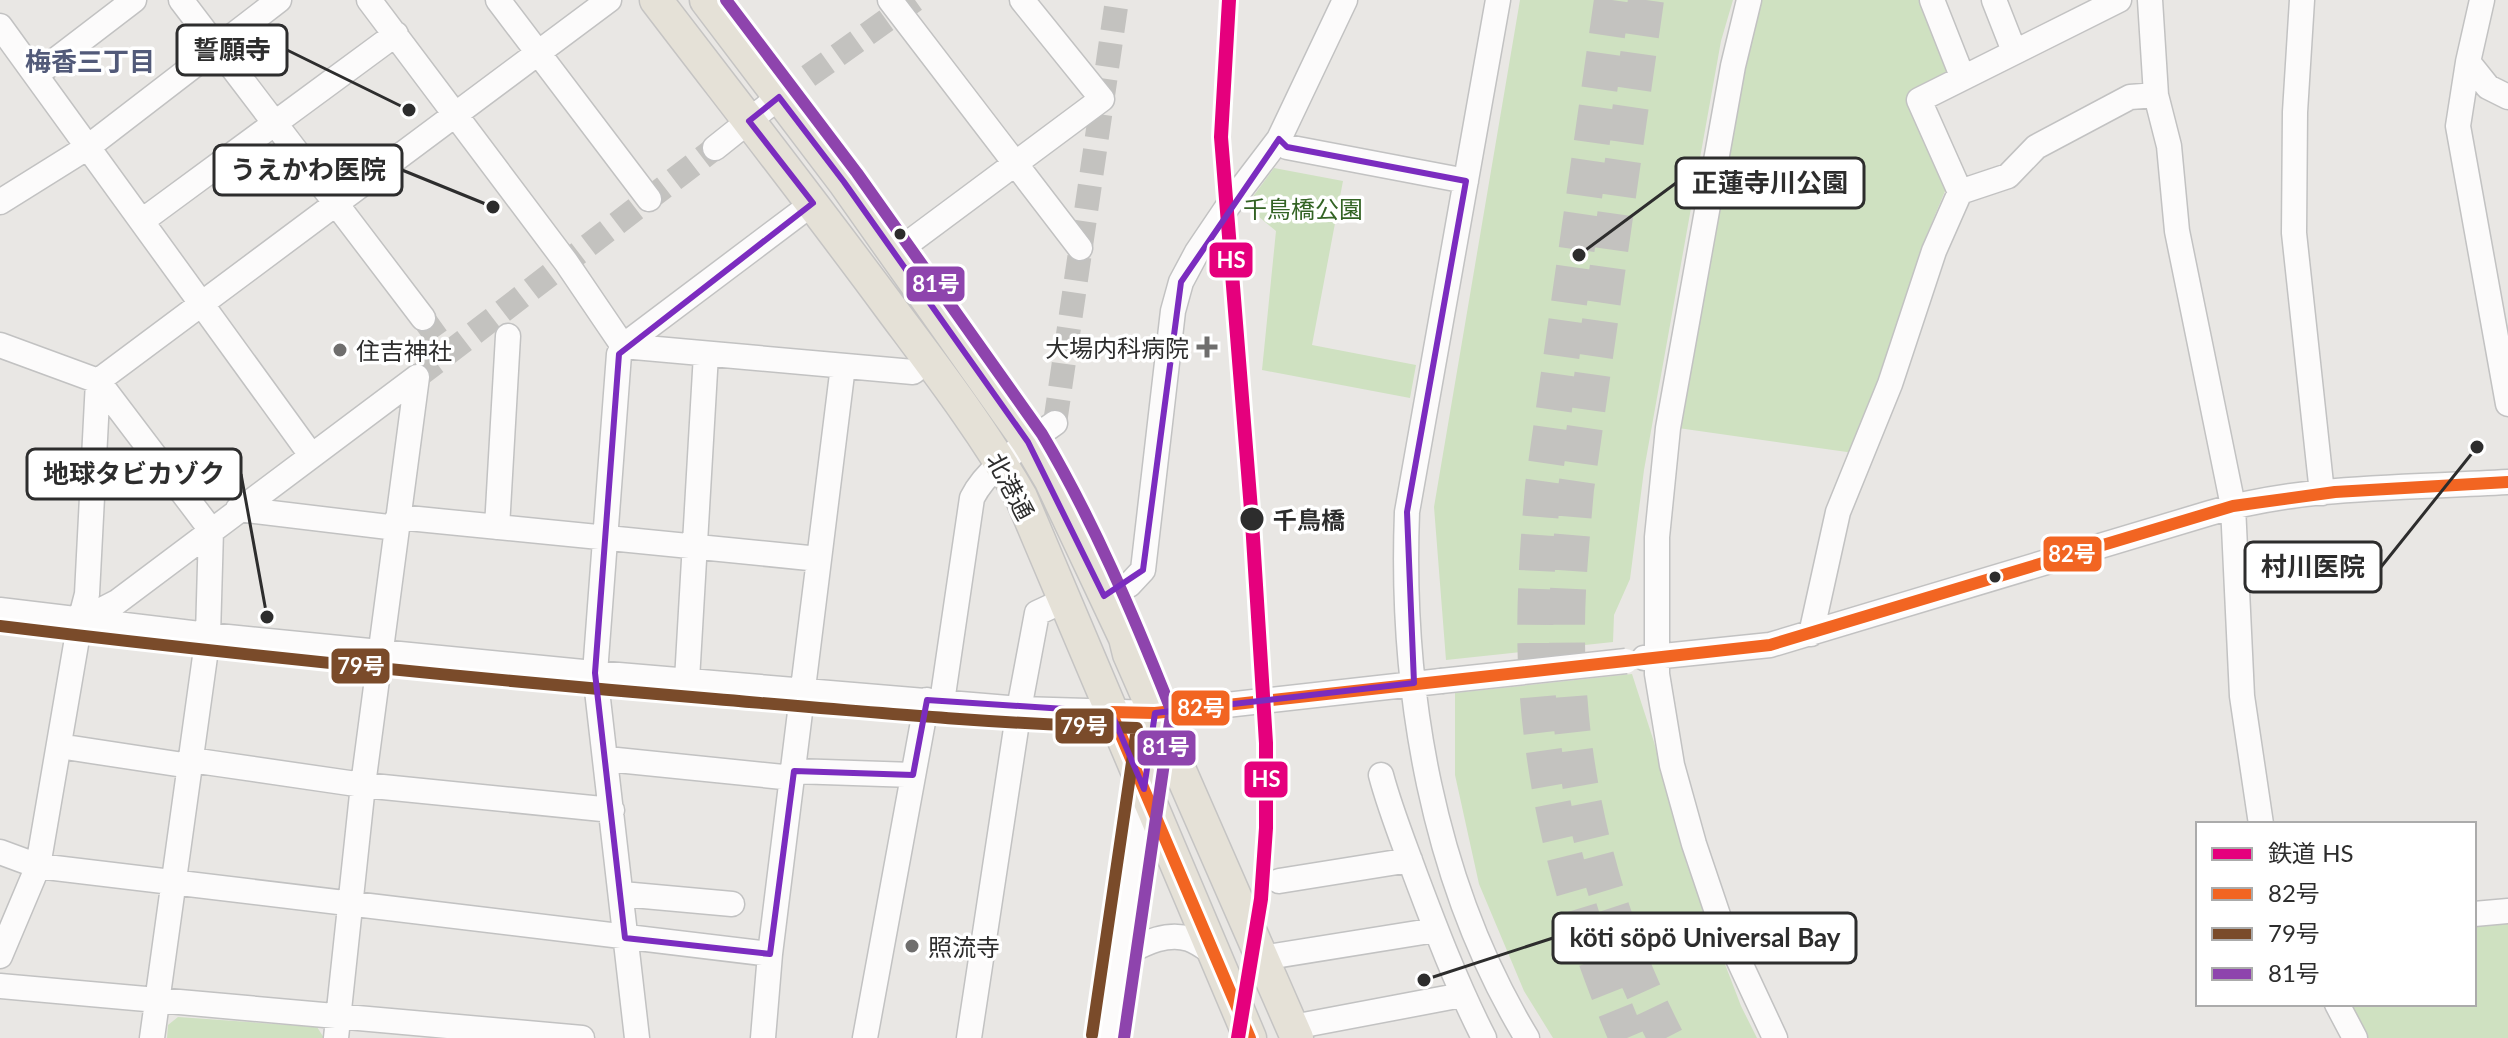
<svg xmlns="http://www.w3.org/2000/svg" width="2508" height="1038" font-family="Lato,'Noto Sans JP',sans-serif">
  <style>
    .green { fill: #cfe1c1 }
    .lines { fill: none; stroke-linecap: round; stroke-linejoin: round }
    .minor-tunnel { stroke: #c3c2bf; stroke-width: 24; stroke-dasharray: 24 12; stroke-linecap: butt }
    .highway-tunnel { stroke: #c3c2bf; stroke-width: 36; stroke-dasharray: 36 18; stroke-linecap: butt }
    .minor-casing { stroke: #c2c2c2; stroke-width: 27 }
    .major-casing { stroke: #c5c4c3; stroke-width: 35 }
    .minor { stroke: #fcfbfb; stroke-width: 24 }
    .major { stroke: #e5e1d7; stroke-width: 32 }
    .minor-bridge-casing { stroke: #c2c2c2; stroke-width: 27; stroke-linecap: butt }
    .minor-bridge { stroke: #fcfbfb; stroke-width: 24 }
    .bus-1-casing { stroke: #fff; stroke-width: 18 }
    .bus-2-casing { stroke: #fff; stroke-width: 18 }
    .bus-3-casing { stroke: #fff; stroke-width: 18 }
    .bus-1 { stroke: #f26522; stroke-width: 12 }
    .bus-2 { stroke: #7a4b2a; stroke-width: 12 }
    .bus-3 { stroke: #8e44ad; stroke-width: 12 }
    .rail-1-casing { stroke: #fff; stroke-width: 20 }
    .rail-1 { stroke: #e5007d; stroke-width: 14 }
    .marked { fill: none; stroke: #7b2cbf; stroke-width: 6; stroke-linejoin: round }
    .bus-dot { fill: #2d2d2d; stroke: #fff; stroke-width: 3 }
    .poi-dot { fill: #6f6e6d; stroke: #fff; stroke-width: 3 }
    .labels { text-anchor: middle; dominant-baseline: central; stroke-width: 7; stroke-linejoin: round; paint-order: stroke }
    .park-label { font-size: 24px; fill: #336324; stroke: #fff }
    .poi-label { font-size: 24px; fill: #2d2d2d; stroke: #fff; text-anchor: start }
    .street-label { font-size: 24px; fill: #2d2d2d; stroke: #fff }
    .stop-label { font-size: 24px; font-weight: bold; fill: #2d2d2d; stroke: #fff; text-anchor: start }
    .neighbourhood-label { font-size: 26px; font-weight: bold; fill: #525a79; stroke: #fff }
    .leader { fill: none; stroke: #2d2d2d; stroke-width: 3 }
    .callout-dot { fill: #2d2d2d; stroke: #fff; stroke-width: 3 }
    .callout { fill: #fff; stroke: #2d2d2d; stroke-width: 3 }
    .callout-label { font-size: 26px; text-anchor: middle; font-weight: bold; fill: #2d2d2d }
    .line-badge { stroke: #fff; stroke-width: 3 }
    .badge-label { font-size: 22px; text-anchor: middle; font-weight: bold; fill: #fff }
  </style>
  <rect width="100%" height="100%" fill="#e9e7e4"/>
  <path class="green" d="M1520 0H1733L1721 41 1644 470 1630 579 1614 615 1613 642 1446 660 1434 507Z
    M1762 0H1924L1952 70 1913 95 1948 184 1925 239 1890 354 1854 453 1678 428 1744 67Z
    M1274 168 1343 181 1312 345 1416 365 1410 398 1262 370 1276 231 1246 206Z
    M1632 674 1654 742 1687 865 1741 1006 1757 1038H1553L1524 991 1479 884 1455 775V693Z
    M2508 922V1038H2365L2346 1004H2474V925Z
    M178 1017 317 1027 324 1038H167L168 1025Z"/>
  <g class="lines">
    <path class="minor-tunnel" d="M779 97 915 0
      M423 318 448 353
      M417 377 715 148
      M1055 423 1117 0"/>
    <path class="highway-tunnel" d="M1612 0 1543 486C1537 556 1532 627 1538 698 1548 818 1580 928 1627 1038
      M1646 0 1576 489C1572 536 1567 582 1567 629 1566 770 1601 913 1666 1038"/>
    <defs>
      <path id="minor" d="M181 0 423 318
        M369 0 566 262 623 346
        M498 0 649 199
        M890 0 1080 248
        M1498 0 1407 512C1400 692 1433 883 1527 1038
        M1749 0 1733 66 1668 428 1657 537V674L1672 765 1694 844 1719 918 1775 1038
        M1932 0 1962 76
        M1994 0 2014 51
        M2150 0 2156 95 2169 146 2177 231 2233 506 2242 696 2261 824
        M2302 0 2295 112 2294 233 2322 493
        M2482 0 2468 62 2458 126 2508 404
        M0 26 311 455
        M2468 62 2488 87 2508 97
        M36 75 134 0
        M1279 139 1287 147 1466 181
        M715 148 779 97
        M1960 192 1919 100 2119 0
        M0 202 88 147 279 0
        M142 221 396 34
        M895 253 1102 99 1022 0
        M0 345 98 381 211 530 208 635 152 1038
        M623 346 913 372 929 359
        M98 381 609 0
        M238 509 397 528
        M398 517 819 559
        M497 527 508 336
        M1104 596 1129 585 1143 570 1173 311 1181 282 1197 252 1228 206 1279 139 1345 0
        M0 610 208 635 583 672 1019 709 1155 713 1441 681
        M80 621 117 602 417 377
        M1811 634 1838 512 1890 384 1934 251 1960 192 2008 176 2036 147 2130 97 2156 95
        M1644 658 1770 645 2210 513C2305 485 2409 488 2508 482
        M687 680 706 354
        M942 702 972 498C988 466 1026 444 1055 423
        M59 746 190 766
        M607 759 793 778
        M191 760 363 785 612 810
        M794 771 913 775
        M1381 775C1390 809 1403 841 1415 874 1436 930 1457 985 1484 1038
        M0 852 38 866 770 954
        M1279 881 1410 860
        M622 894 732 904
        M2474 914 2508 911
        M1122 955C1142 945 1166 931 1189 939 1198 942 1208 950 1216 955
        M0 956 38 866 80 621 87 594 98 381
        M1262 958 1436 930
        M0 986 582 1038
        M2337 1004 2355 1038
        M1293 1027 1462 995
        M336 1038 363 785 417 377
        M637 1038 595 673 619 354 623 346 813 203
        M763 1038 770 954 843 366
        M865 1038 927 700
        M969 1038 1019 709 1037 613 1065 600
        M1108 1038 1122 955 1155 713"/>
      <path id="major" d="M656 0C734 102 813 203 889 306 935 368 983 430 1021 497L1250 1038
        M706 0 844 182 1028 442 1050 479 1125 638 1129 654 1297 1038"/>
    </defs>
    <use href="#minor" class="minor-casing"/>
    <use href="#major" class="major-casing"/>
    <use href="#minor" class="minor"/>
    <use href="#major" class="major"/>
    <defs>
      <path id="minor-bridge" d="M1441 681 1626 661"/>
    </defs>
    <use href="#minor-bridge" class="minor-bridge-casing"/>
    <use href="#minor-bridge" class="minor-bridge"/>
    <defs>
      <path id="bus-1" d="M1250 1038 1111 712 1155 713 1770 645 2233 506 2335 492 2508 482"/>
      <path id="bus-2" d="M0 626C238 655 476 679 715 699 856 711 996 724 1137 728L1092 1035"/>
      <path id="bus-3" d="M726 0 857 173 1042 434C1093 520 1133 614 1170 707L1171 715 1124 1038"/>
    </defs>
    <use href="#bus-1" class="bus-1-casing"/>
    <use href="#bus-2" class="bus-2-casing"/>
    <use href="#bus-3" class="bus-3-casing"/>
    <use href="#bus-1" class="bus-1"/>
    <use href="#bus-2" class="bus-2"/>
    <use href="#bus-3" class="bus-3"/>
    <defs>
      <path id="rail-1" d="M1229 0 1221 137 1252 522 1266 743V828L1261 899 1238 1038"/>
    </defs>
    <use href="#rail-1" class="rail-1-casing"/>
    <use href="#rail-1" class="rail-1"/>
  </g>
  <path class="marked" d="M779 97 844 182 1028 442 1104 596 1143 570 1181 282 1279 139 1287 147 1466 181 1407 512 1414 683 1155 713 1144 789 1111 712 927 700 913 775 794 771 770 954 625 938 595 673 619 354 813 203 749 121Z"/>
  <g class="bus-dot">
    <circle cx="900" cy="234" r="7"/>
    <circle cx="1252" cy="519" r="13"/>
    <circle cx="1995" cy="577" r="7"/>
  </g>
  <g class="poi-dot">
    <path d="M1203 335h8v8h8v8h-8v8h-8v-8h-8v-8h8z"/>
    <circle cx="340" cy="350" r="8"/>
    <circle cx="912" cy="946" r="8"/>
  </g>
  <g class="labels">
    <g class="park-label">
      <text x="1303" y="208">千鳥橋公園</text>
    </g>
    <g class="poi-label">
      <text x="1189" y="347" text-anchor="end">大場内科病院</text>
      <text x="356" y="350">住吉神社</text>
      <text x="928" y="946">照流寺</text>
    </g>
    <g class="street-label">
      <text transform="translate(1011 486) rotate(62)">北港通</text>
    </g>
    <g class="stop-label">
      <text x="1273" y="519">千鳥橋</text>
    </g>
    <g class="neighbourhood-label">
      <text x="90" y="61">梅香三丁目</text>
    </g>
  </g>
  <path class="leader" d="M409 110L287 50M493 207L402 170M1579 255L1676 183M267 617L241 474M2477 447L2381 567M1424 980L1553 938"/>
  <g class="callout-dot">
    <circle cx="409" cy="110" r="8"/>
    <circle cx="493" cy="207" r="8"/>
    <circle cx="1579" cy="255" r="8"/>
    <circle cx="267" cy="617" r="8"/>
    <circle cx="2477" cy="447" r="8"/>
    <circle cx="1424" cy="980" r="8"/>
  </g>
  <g class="callout">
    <rect x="177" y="25" width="110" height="50" rx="8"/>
    <rect x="214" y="145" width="188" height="50" rx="8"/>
    <rect x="1676" y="158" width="188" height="50" rx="8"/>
    <rect x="27" y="449" width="214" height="50" rx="8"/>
    <rect x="2245" y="542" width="136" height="50" rx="8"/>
    <rect x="1553" y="913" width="303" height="50" rx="8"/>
  </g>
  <g class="callout-label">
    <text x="232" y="59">誓願寺</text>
    <text x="308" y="179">うえかわ医院</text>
    <text x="1770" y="192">正蓮寺川公園</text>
    <text x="134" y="483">地球タビカゾク</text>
    <text x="2313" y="576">村川医院</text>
    <text x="1705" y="947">köti söpö Universal Bay</text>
  </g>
  <g class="line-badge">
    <rect x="1208" y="241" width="46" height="38" rx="8" fill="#e5007d"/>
    <rect x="905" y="265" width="61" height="38" rx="8" fill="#8e44ad"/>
    <rect x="2042" y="535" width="61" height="38" rx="8" fill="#f26522"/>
    <rect x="330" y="647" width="61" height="38" rx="8" fill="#7a4b2a"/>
    <rect x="1170" y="689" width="61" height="38" rx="8" fill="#f26522"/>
    <rect x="1054" y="707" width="61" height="38" rx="8" fill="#7a4b2a"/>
    <rect x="1136" y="729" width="61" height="38" rx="8" fill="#8e44ad"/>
    <rect x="1243" y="760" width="46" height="39" rx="8" fill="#e5007d"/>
  </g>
  <g class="badge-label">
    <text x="1231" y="268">HS</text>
    <text x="936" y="292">81号</text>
    <text x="2072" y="562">82号</text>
    <text x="361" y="674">79号</text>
    <text x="1201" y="716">82号</text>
    <text x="1084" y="734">79号</text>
    <text x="1166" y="755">81号</text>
    <text x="1266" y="787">HS</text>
  </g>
  <rect x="2196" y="822" width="280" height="184" fill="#ffffff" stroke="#ababab" stroke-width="2"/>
  <rect x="2212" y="848" width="40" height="12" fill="#e5007d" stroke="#ababab" stroke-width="2"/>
  <text x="2268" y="862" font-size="24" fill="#2d2d2d">鉄道 HS</text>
  <rect x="2212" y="888" width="40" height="12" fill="#f26522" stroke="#ababab" stroke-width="2"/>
  <text x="2268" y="902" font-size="24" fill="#2d2d2d">82号</text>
  <rect x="2212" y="928" width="40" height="12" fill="#7a4b2a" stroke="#ababab" stroke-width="2"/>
  <text x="2268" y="942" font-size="24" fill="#2d2d2d">79号</text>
  <rect x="2212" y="968" width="40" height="12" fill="#8e44ad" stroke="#ababab" stroke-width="2"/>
  <text x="2268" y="982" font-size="24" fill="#2d2d2d">81号</text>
</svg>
